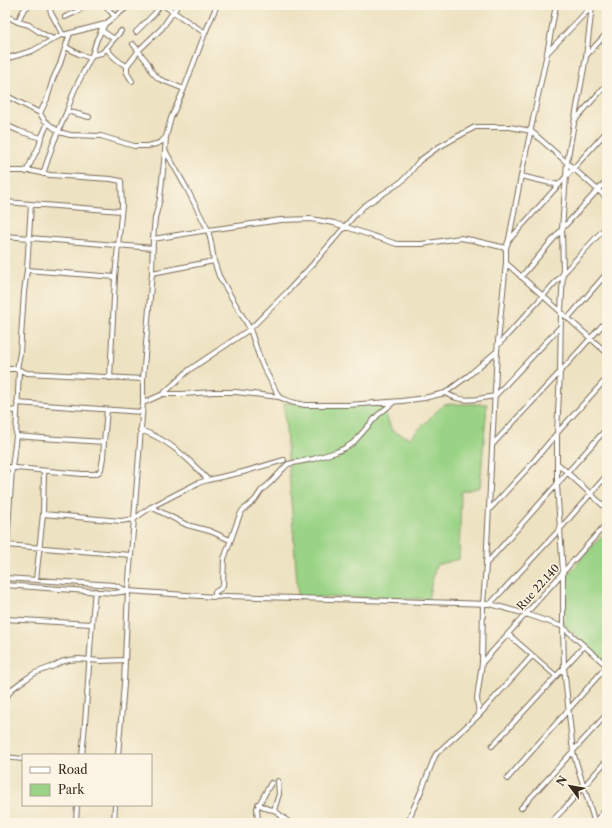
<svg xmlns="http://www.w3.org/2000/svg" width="612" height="828" font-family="'Libre Caslon Text',serif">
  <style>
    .green { fill: #9ad385; stroke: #6a7e52 }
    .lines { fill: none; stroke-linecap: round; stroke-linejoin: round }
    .minor-casing { stroke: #796a57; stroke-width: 6 }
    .minor { stroke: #fff; stroke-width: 4 }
    .labels { text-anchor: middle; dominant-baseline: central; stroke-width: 3; stroke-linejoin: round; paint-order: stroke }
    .street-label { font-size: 11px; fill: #3b2a1e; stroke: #fcf5e5 }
  </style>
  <rect width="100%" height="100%" fill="#fcf5e5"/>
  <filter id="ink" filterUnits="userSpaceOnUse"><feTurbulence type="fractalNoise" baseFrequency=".025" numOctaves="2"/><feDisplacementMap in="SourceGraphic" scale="8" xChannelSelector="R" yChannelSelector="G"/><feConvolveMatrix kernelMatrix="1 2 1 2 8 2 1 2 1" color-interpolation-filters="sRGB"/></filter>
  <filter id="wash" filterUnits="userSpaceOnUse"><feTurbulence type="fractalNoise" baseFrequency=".012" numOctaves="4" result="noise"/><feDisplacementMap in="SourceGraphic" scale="16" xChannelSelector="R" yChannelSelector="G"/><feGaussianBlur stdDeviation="0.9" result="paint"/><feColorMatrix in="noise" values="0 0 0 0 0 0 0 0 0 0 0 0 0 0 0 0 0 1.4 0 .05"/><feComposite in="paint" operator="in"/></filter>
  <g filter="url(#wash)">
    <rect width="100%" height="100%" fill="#ede2c1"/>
    <path class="green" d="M284 403 383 406 392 431 410 438 444 404H487L480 487 461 492 459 559 436 565 428 599 298 597Z
      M607 530V662L564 625 567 575Z"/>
  </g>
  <g filter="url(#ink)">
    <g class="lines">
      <defs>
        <path id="minor" d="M49 5 51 13 63 35
          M105 5 115 17
          M163 5 205 33
          M592 6 586 57 567 162 562 229 563 273 561 311 560 372 557 433V485L563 572V627L564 667 573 752 595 823
          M5 15 18 22 29 25 41 33 53 39
          M65 17 78 11 85 5
          M18 22C22 13 22 9 31 5
          M101 30 114 39
          M136 32 155 13 160 5
          M133 44 148 63 152 72 159 79 184 89
          M66 47 79 54 91 58
          M106 48C112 56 118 62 127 66
          M548 52 591 7
          M92 55 102 53 121 31
          M586 56 607 33
          M5 59 32 51 59 36 105 24 130 5
          M132 81 127 73V66L140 49 162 28 178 5
          M5 95 40 113 44 120 59 132 70 135 101 136 134 146H147L156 144 161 142 166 137
          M67 111 89 117
          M40 113 47 99 53 79 60 64 70 33
          M575 120 607 84
          M8 126 19 131 41 138
          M166 152 187 189 208 230 211 242 214 261 219 276 250 329 261 362 279 397
          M5 171H32L50 175 111 179 121 181 122 205 115 277 110 378
          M26 172 39 146 41 138 48 123
          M43 174 53 144 67 111 74 91 92 55 97 39 105 24
          M521 176 559 185
          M5 202 121 211
          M5 236 153 248
          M153 239 208 230 281 220 311 219 334 223 397 244H422L460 238 472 240 506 248
          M510 239 607 131
          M506 263 607 353
          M27 270 115 277
          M152 273 214 261
          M521 277 562 229 607 180
          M568 318 607 273
          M498 345C535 306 570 265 607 226
          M5 369H17L27 373 143 379
          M17 369 20 353 24 292 27 270 31 204
          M445 393C449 395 453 397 457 398 469 402 482 398 495 396L560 327
          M163 394H181L214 392H236L279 397 291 402 305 405H348L402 401 424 398 445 393 468 376 497 351
          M17 403 142 412
          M143 403 163 394 189 370 250 329 286 293 313 264 354 216 364 206 401 182 408 175 419 161 437 148 475 127H510L531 131 607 198
          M5 410 17 411
          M140 430C168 439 188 458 208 480
          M16 436 42 438 104 442
          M493 444 560 372 607 320
          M557 463 607 509
          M5 467 82 474H95L99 472 101 469 103 458 104 442 107 410
          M151 507 187 525 210 531 230 540
          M489 510 527 469 557 433 607 378
          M43 514 121 521 134 519 151 507 198 483 208 480 243 472 284 460
          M6 545 131 555
          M7 545 12 468 16 436 19 370
          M486 564 607 428
          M5 578 114 585 128 591
          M36 580 43 514 44 471
          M5 585 114 593 128 591 215 597 226 596 297 598 490 604 526 614 558 625 563 627 607 666
          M215 597V592L220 589 223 586 224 559 239 517 242 511 255 500 261 491 271 482 284 468 288 464 313 459 336 452 345 448 353 443 378 415 394 402
          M490 604 560 529 607 475
          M5 619 91 624
          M508 634 556 676
          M482 663 607 523
          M5 699 12 689 20 683 35 673 54 666 61 662 69 660 79 659 101 661 125 660
          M479 715 477 698 482 663 483 604 486 565 497 351 506 263V248L509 239 521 176 547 53 556 5
          M492 746 584 646
          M82 755C88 701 89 646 95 591
          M118 755 124 684 128 591 134 519 143 403V379L152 273 153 239 155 218 160 199 165 152 166 137 171 118 184 89 205 33 217 5
          M5 757 23 759
          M507 779 607 666
          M258 804 268 809 274 810 290 823
          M521 808 607 714
          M274 810 279 794 278 781
          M76 823 77 805
          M114 823 115 805
          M258 823 257 808 271 783
          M279 823 283 817
          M407 823 422 789 435 756 437 753 479 715 532 656
          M550 823 563 810 607 760
          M594 823 607 808"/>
      </defs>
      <use href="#minor" class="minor-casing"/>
      <use href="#minor" class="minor"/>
    </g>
  </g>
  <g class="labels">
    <g class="street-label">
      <text transform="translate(538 587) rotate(-48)">Rue 22.140</text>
    </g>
  </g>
  <rect width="612" height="828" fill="none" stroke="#fcf5e5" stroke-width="20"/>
  <rect x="22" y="754" width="130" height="52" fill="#fcf5e5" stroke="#afa495"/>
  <rect x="30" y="767" width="20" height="6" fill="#ffffff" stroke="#afa495"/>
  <text x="58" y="774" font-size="12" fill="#3b2a1e">Road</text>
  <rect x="30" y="784" width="20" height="12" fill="#9ad385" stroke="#afa495"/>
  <text x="58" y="794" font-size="12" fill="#3b2a1e">Park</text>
  <g transform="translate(570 786) rotate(302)" stroke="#fcf5e5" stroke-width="3" paint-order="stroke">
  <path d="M0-3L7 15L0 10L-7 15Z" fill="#3b2a1e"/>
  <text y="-6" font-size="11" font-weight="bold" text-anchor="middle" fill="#3b2a1e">N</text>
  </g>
</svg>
